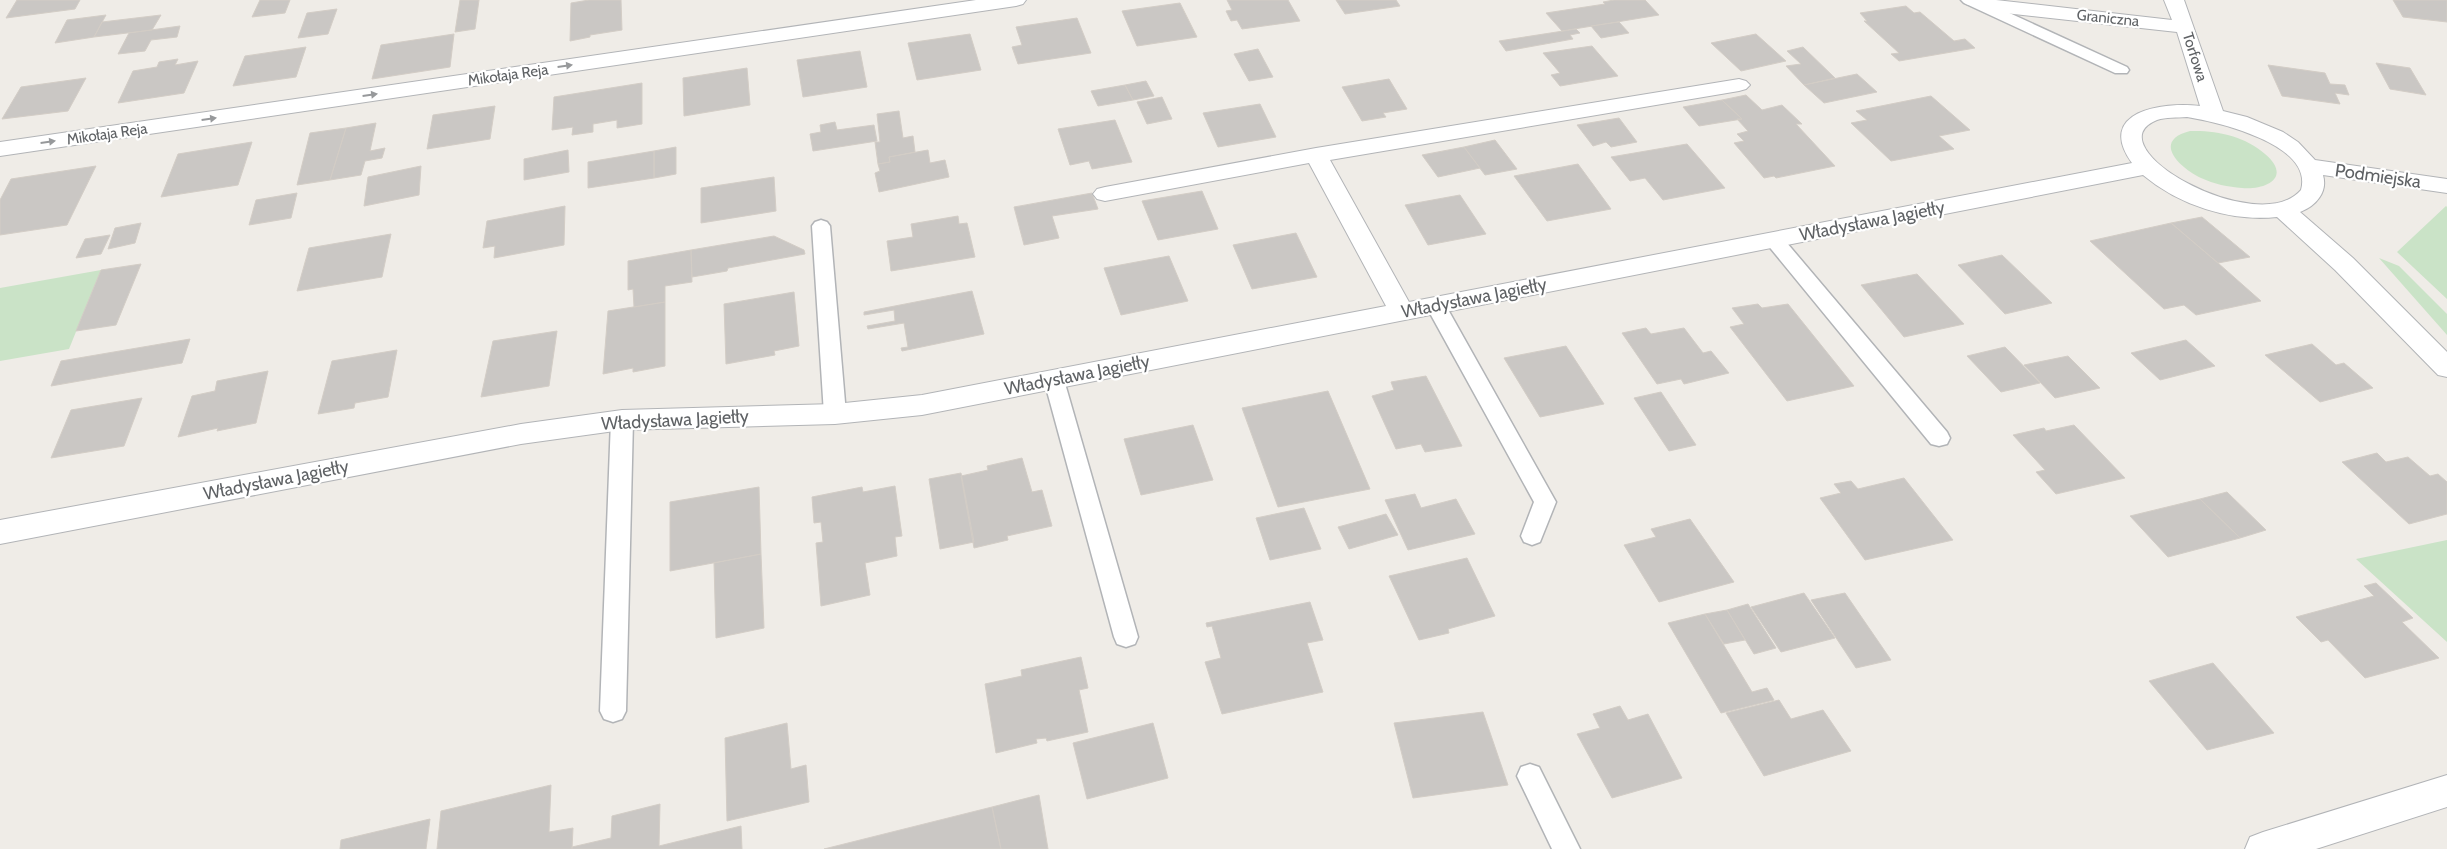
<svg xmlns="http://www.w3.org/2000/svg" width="2447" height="849" font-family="Cabin,sans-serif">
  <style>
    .green { fill: #cae3c7 }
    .building { fill: #cac7c4; stroke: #d3cdc6 }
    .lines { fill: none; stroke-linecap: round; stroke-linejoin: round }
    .service-casing { stroke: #b2b4b7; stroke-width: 3 }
    .minor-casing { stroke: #b2b4b7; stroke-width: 2 }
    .service { fill: #fff; fill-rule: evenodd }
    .minor { fill: #fff; fill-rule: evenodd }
    .oneway { fill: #97999b }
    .labels { text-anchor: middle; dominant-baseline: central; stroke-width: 4.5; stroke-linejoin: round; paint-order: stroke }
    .far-street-label { font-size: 15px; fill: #5f6265; stroke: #fff }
    .street-label { font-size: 18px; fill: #5f6265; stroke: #fff }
  </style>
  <rect width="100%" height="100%" fill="#efece7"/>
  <path class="green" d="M2190 131C2216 130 2245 136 2265 154 2292 177 2267 190 2242 188 2228 187 2214 184 2201 178 2180 168 2151 141 2190 131Z
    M2446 206 2447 207V299L2397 252Z
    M2379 258 2399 266 2447 314V335Z
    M101 270 69 349 0 361V288Z
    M2447 540V642L2356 559Z"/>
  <path class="building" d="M17 0H80L75 9 6 18Z
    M260 0H290L285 13 252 17Z
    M460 0H479L475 29 455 32Z
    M589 0H621L622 30 590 35V37L570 41 571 3Z
    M1227 0H1288L1300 21 1242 29 1237 20 1231 21 1226 11 1232 10Z
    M1336 0H1396L1400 6 1345 14Z
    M1614 0H1645L1659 15 1562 31 1546 13 1605 4 1603 2Z
    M2393 0H2447V22L2403 17Z
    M1180 3 1197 37 1137 46 1122 11Z
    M1906 6 1914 13 1920 12 1954 41 1965 39 1975 48 1899 61 1891 54 1899 53 1864 21H1867L1860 13Z
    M337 9 328 34 298 38 307 13Z
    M106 15 94 37 55 43 67 20Z
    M161 15 152 30 94 37 102 22Z
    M1077 18 1091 53 1018 64 1012 47 1022 45 1016 27Z
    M1619 22 1629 33 1601 38 1591 26Z
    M180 26 177 37 151 40 145 51 118 54 129 33Z
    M1576 29 1580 33 1570 35 1573 39 1506 51 1499 41Z
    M454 34 450 67 372 79 381 45Z
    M970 34 981 70 917 80 908 43Z
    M1756 34 1786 61 1741 71 1711 43Z
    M1592 46 1618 76 1560 86 1551 75 1560 73 1543 53Z
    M306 47 296 77 233 86 245 56Z
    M1803 47 1835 78 1804 85 1786 66 1801 64 1787 51Z
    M1258 49 1273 77 1249 81 1234 54Z
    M860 51 867 87 803 97 797 60Z
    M178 59 175 65 198 61 184 93 118 103 133 71 157 67 159 62Z
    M2376 63 2410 68 2426 95 2390 89Z
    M2268 65 2325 73 2330 84 2345 85 2349 95 2335 93 2340 104 2282 96Z
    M747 68 750 105 684 116 683 78Z
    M1857 74 1877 92 1824 103 1804 85Z
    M86 78 68 111 2 119 21 87Z
    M1389 79 1407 109 1383 113 1386 117 1362 121 1342 87Z
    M1146 81 1154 96 1133 100 1125 85Z
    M642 83V124L617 128V120L593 124V132L572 135 573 127 552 130 554 97Z
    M1125 85 1133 100 1098 106 1091 91Z
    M1746 95 1762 110 1782 105 1802 124H1796L1835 166 1776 178 1774 176 1764 178 1734 143 1744 141 1737 134 1748 131 1737 119H1742L1722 100Z
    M1931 96 1970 130 1939 136 1954 149 1891 161 1851 123 1867 120 1856 111Z
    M1162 97 1172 119 1147 124 1137 102Z
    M1722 100 1742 119 1699 126 1683 107Z
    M1260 104 1276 137 1218 147 1203 113Z
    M495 106 490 139 427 149 433 115Z
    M899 111 903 138 913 136 915 152 889 157 890 162 878 164 875 142H880L877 114Z
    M1619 118 1637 142 1611 147 1606 142 1593 146 1577 125Z
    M1115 120 1132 162 1092 169 1089 161 1070 165 1058 129Z
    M835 122 837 130 874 125 877 141 813 151 810 134 821 132 820 125Z
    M376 123 370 151 385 148 382 158 365 161 361 175 330 180 346 128Z
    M346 128 330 180 297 185 310 133Z
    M1495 140 1517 169 1485 175 1464 147Z
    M252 142 238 185 161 197 178 154Z
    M1687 144 1725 188 1663 200 1645 178 1630 181 1611 157Z
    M676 147V174L654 178V151Z
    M1464 147 1480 168 1438 177 1422 155Z
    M568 150 569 172 524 180V159Z
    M928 150 930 163 945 160 949 177 879 192 875 173 880 171 878 164 890 162 889 157Z
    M654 151V178L588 188V162Z
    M1578 164 1611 209 1547 221 1514 176Z
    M96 166 67 225 0 235V200L11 179Z
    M421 166 419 195 364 206 368 177Z
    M774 177 776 211 701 223V188Z
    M1202 191 1218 229 1158 240 1142 201Z
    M297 193 291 218 249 225 256 200Z
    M1092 193 1098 209 1052 216 1059 238 1024 245 1014 207Z
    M1460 195 1486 234 1428 245 1405 205Z
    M565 206 564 245 494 258 495 246 483 248 487 221Z
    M958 216 959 224 967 223 975 257 891 271 887 241 913 237 911 224Z
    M2202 217 2250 257 2218 263 2171 223Z
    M141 223 135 243 108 249 115 228Z
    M2171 223 2218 263 2261 301 2196 315 2184 305 2164 309 2090 241Z
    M1296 233 1317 277 1252 289 1233 245Z
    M391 234 382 277 297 291 309 248Z
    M110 235 101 254 76 258 85 239Z
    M774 236 804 250 805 254 728 268 727 271 692 277 691 250Z
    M691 250 692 282 665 286V302L634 307 633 289 628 290V261Z
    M2002 255 2052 303 2005 314 1958 265Z
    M1169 256 1188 301 1121 315 1104 268Z
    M141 264 116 325 76 331 101 270Z
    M1917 274 1964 324 1904 337 1861 285Z
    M972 291 984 334 902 351 901 348 908 347 904 323 868 329 867 326 895 321 894 310 864 315V312Z
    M794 292 799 346 774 351 775 355 726 364 724 304Z
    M665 302V366L633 372V368L603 374 608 311Z
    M1758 304 1762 308 1788 304 1854 386 1787 401 1730 327 1744 324 1732 308Z
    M1646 328 1651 334 1684 328 1703 353 1711 351 1729 373 1684 384 1681 379 1657 384 1622 333Z
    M557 331 549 386 481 397 493 341Z
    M190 339 182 363 51 386 61 361Z
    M2186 340 2215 366 2160 380 2131 353Z
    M2312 344 2336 365 2344 363 2373 388 2320 402 2265 355Z
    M1566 346 1604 404 1540 417 1504 358Z
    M2005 347 2040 383 2001 392 1967 356Z
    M397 350 388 397 355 403 354 408 318 414 332 361Z
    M2068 356 2100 388 2055 398 2024 365Z
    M268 371 256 423 217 431 218 428 178 437 192 396 215 391 217 381Z
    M1426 376 1462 446 1425 452 1421 444 1396 449 1372 396 1394 390 1391 382Z
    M1328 391 1370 489 1278 507 1242 408Z
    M1661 392 1696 445 1669 451 1634 398Z
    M142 398 124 446 51 458 71 410Z
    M1193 425 1213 480 1141 495 1124 439Z
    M2074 425 2125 478 2056 494 2036 472 2045 470 2013 435 2044 428 2046 431Z
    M2377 453 2386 462 2408 457 2430 476 2438 474 2447 482V514L2409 524 2342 462Z
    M1022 458 1032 492 1042 490 1052 526 1007 536 1008 540 974 548 961 476 988 470 987 466Z
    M961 473 974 542 940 549 929 479Z
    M1904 478 1953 540 1865 560 1820 498 1841 493 1834 484 1851 481 1858 489Z
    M895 486 902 536 895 537 897 556 865 563 870 595 821 606 816 543 823 542 821 522 814 523 812 497 862 487 863 492Z
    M759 487 761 554 670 571V502Z
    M2227 492 2266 530 2240 538 2200 499Z
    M1415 494 1421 508 1456 499 1475 534 1408 550 1385 500Z
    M2200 499 2240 538 2168 557 2130 516Z
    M1304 508 1321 549 1270 560 1256 518Z
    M1386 514 1398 535 1349 549 1338 527Z
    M1690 519 1734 582 1659 602 1624 545 1656 537 1651 529Z
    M761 554 764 628 716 638 714 563Z
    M1467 558 1495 616 1448 629 1449 633 1419 640 1389 576Z
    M2376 583 2413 618 2402 622 2439 658 2365 678 2328 640 2321 642 2296 617 2374 596 2364 586Z
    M1804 593 1835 638 1781 652 1751 607Z
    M1845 593 1891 660 1856 668 1811 600Z
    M1310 602 1323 640 1307 643 1323 692 1222 714 1205 662 1221 658 1212 626 1207 627 1206 623Z
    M1748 604 1776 648 1754 654 1727 610Z
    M1727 610 1745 640 1724 644 1705 614Z
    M1705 614 1752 692 1767 688 1774 700 1721 713 1668 623Z
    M1081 657 1088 688 1079 690 1088 732 1047 741 1046 738 1036 739 1037 743 996 753 985 684 1022 676 1021 670Z
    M2213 663 2274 733 2207 750 2149 681Z
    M1779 700 1791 719 1823 710 1851 751 1764 776 1726 713Z
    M1620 706 1628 720 1648 714 1682 778 1612 798 1577 734 1600 728 1593 714Z
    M1483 712 1508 785 1413 798 1394 723Z
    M787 723 791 769 806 765 809 802 727 821 725 738Z
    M1153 723 1168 778 1087 799 1073 743Z
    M551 785 549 832 573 828 572 849H437L441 811Z
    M1039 795 1048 849H1001L992 807Z
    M660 804 659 846 741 826 742 849H572V847L611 838 612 816Z
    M992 807 1001 849H824Z
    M430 819 426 849H340L341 840Z"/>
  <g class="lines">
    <defs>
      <path id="service" d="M1961 0H1981L2127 67 2129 70 2127 73H2115L1964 3Z
        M821 220 827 222 830 226 846 414 842 420 835 422 828 420 824 414 812 226 815 222Z
        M1774 234 1781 236 1947 432 1950 438 1947 444 1939 446 1931 444 1767 244 1765 240 1767 236Z
        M1436 299 1443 301 1446 306 1556 502 1540 542 1532 545 1524 542 1521 536 1534 502 1426 306 1429 301Z
        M1054 373 1061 375 1064 380 1138 637 1135 644 1126 647 1117 644 1114 637 1044 380 1047 375Z
        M622 412 629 414 633 420 626 711 622 719 613 722 604 719 600 711 611 420 615 414Z
        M1530 764 1539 767 1580 849H1552L1517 776 1521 767Z"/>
      <path id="minor" d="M976 0H1026L1023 4 1016 6 0 156V142Z
        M1963 0H1996L2172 20 2164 0H2184L2223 111 2247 117 2283 132 2298 142 2315 160 2447 179V193L2323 175C2328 192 2316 206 2300 212L2353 258 2447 352V377L2438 375 2335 270 2277 217C2230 222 2179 205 2143 175L922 415 835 424 622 430 521 444 0 544V520L521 424 622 410 835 404 922 395 1386 306 1309 163 1105 201 1097 199 1093 194 1097 189 1105 187 1316 148 1739 79 1746 81 1750 85 1746 89 1739 91 1330 160 1409 302 2132 163C2095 112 2162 101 2200 106L2177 32 1996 12 1966 4ZM2187 117C2217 122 2314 144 2301 190 2258 240 2091 146 2157 120 2166 117 2177 118 2187 117Z
        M2447 775V807L2316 849H2245L2250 837 2263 832Z"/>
    </defs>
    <use href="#service" class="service-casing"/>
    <use href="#minor" class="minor-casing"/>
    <use href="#service" class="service"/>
    <use href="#minor" class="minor"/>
  </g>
  <defs><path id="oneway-solid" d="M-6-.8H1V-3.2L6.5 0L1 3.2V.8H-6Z" transform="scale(1.25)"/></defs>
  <g class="oneway">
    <use href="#oneway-solid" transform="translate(565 66) rotate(-8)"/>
    <use href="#oneway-solid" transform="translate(370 95) rotate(-8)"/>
    <use href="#oneway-solid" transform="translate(209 119) rotate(-8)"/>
    <use href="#oneway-solid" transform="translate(48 142) rotate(-8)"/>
  </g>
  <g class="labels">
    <g class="far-street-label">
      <text transform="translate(2108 18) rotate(6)">Graniczna</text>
      <text transform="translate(2195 57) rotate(72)">Torfowa</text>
      <text transform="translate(508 75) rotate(-8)">Mikołaja Reja</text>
      <text transform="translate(107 134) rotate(-8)">Mikołaja Reja</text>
    </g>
    <g class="street-label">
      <text transform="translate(2378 176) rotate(8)">Podmiejska</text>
      <text transform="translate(1872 221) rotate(-11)">Władysława Jagiełły</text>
      <text transform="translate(1474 298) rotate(-11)">Władysława Jagiełły</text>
      <text transform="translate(1077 375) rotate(-11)">Władysława Jagiełły</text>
      <text transform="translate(675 420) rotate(-3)">Władysława Jagiełły</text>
      <text transform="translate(276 480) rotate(-11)">Władysława Jagiełły</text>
    </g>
  </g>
</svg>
